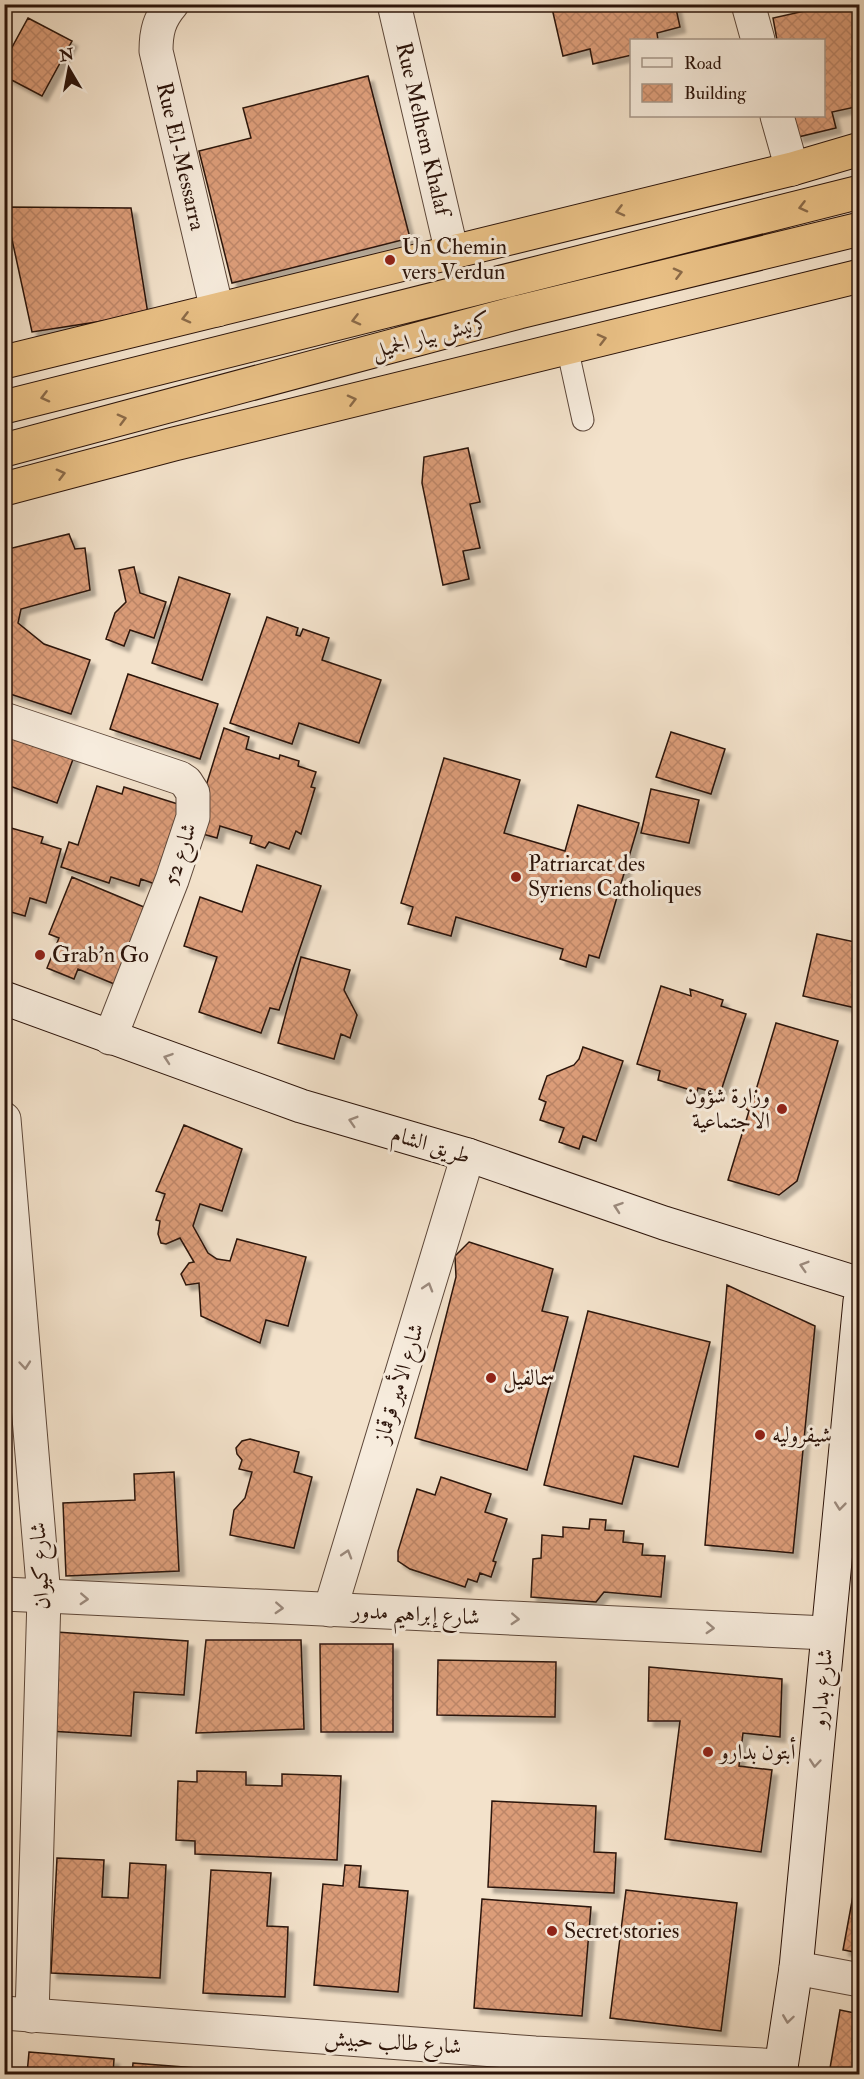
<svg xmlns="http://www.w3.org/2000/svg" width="864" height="2079" font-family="'IM FELL Double Pica',Amiri,serif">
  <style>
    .building { fill: url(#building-cross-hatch); stroke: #2c140a; stroke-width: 1.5; filter: url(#shadow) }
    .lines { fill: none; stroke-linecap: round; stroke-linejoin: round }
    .lane-casing { stroke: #5e483a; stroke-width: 23 }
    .street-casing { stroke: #5e483a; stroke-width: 35 }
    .secondary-casing { stroke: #2c140a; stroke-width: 35 }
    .highway-casing { stroke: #2c140a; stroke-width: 35 }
    .lane { stroke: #f7ecdd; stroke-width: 21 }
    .street { stroke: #f7ecdd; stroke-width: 33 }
    .secondary { stroke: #f7ecdd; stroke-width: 33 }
    .highway { stroke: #eac186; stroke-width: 33 }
    .oneway { stroke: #8b6a48 }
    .oneway2 { stroke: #9c8b7e }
    .poi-dot { fill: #8f2418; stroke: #f7ecdd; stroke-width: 2 }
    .labels { text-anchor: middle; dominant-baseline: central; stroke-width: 6; stroke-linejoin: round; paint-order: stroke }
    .street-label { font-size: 22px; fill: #2c140a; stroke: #f7ecdd }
    .poi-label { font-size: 22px; fill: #2c140a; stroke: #f7ecdd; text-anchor: start }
  </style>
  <defs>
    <pattern id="building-cross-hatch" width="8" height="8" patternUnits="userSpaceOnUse" patternTransform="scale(1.5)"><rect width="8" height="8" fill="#dc9d79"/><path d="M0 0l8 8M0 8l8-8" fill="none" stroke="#bd8667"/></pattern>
    <filter id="shadow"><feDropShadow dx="5.5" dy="5.5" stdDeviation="1.5" flood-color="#0004"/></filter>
  </defs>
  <rect width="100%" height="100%" fill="#f3e2cb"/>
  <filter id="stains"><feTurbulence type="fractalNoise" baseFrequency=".00333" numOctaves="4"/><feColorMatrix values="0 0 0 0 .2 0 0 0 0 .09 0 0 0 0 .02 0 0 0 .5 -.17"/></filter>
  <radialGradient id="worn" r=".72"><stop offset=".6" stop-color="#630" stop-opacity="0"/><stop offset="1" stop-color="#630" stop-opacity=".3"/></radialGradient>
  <path class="building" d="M551 4H675L680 27 657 33 658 40H632V55L593 64 590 49 563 56Z
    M836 4H860V106L832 112 836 128 798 137 793 116H824V40H777L773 18Z
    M28 18 72 41 42 96 4 76V62Z
    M368 76 410 238 232 283 199 151 251 138 243 108Z
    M5 207 131 208 148 314 32 332Z
    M468 448 480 502 470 504 480 548 463 551 469 579 443 585 422 483 424 457Z
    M69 534 75 549 85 548 90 590 21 609 18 623 44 644 90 660 71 714 4 692V550Z
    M134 567 140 593 166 602 154 638 130 630 124 646 106 639 115 613 126 602 119 570Z
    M179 577 230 594 202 680 152 663Z
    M267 617 298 628 296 635 300 636 303 629 329 638 322 660 381 680 359 743 299 723 292 744 230 723Z
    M128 674 218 704 200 759 110 729Z
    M4 726 76 751 57 803 4 784Z
    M224 728 249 737 246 749 279 759 280 755 299 761 298 766 316 772 311 787 315 788 301 834 296 831 289 849 269 842 265 848 250 843 252 836 220 826 217 838 192 831Z
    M671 732 725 749 711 794 656 777Z
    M444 758 520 780 504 833 565 851 578 805 639 823 599 958 589 955 586 967 560 959 563 949 456 917 451 936 408 924 413 907 401 903Z
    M97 786 122 794 124 787 181 805 155 884 141 879 139 886 111 877 109 883 61 867 69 842 78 845Z
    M651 789 699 800 689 843 641 833Z
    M4 826 43 837 41 843 61 849 46 903 30 898 25 916 4 910Z
    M257 865 321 886 279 1010 270 1008 261 1033 199 1012 217 957 184 946 200 897 242 912Z
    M72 877 151 910 119 986 78 969 74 979 47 968 59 938 49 934Z
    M817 934 860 943V1009L803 996Z
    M301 957 350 970 344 990 357 1015 350 1038 341 1034 334 1059 278 1043Z
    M661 986 691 996 690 989 723 1000 721 1006 746 1014 720 1094 698 1088 697 1092 658 1080 660 1071 637 1064Z
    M776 1023 838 1041 797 1181 779 1195 728 1180 749 1111 744 1107 746 1098 753 1100Z
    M583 1047 623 1061 596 1141 583 1136 579 1149 559 1142 564 1128 540 1120 546 1102 539 1099 547 1076 574 1065 579 1059Z
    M184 1125 242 1149 222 1211 200 1204 193 1226 208 1253 217 1259 230 1261 237 1239 306 1257 288 1326 266 1320 260 1343 201 1316 199 1283 186 1285 181 1274 189 1263 194 1262 180 1238 166 1244 161 1243 158 1234 160 1221 156 1220 165 1194 156 1191Z
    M469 1242 553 1269 542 1311 568 1317 527 1470 415 1438 456 1277 455 1256Z
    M727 1285 815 1326 793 1553 705 1545Z
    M588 1311 710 1342 678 1467 634 1456 622 1504 544 1485Z
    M250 1439 299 1452 294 1472 312 1477 294 1548 230 1535 234 1510 245 1498 252 1472 239 1469 242 1460 237 1454 236 1448 242 1441Z
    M174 1472 179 1571 66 1576 63 1503 135 1500 134 1474Z
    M441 1477 491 1494 485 1512 507 1519 493 1561 496 1562 491 1577 480 1573 477 1582 468 1579 465 1587 410 1569 398 1561V1551L417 1489 435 1495Z
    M590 1519 606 1520 605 1530 624 1531 623 1542 643 1544 642 1555 665 1556 661 1597 604 1592 596 1602 531 1597 533 1559 541 1558 542 1535 563 1537V1527L589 1529Z
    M56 1632 188 1641 184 1695 134 1692 131 1736 49 1731Z
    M206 1640H301L304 1729 196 1733Z
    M320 1644H393V1732H321Z
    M438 1660 556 1662 555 1717 437 1715Z
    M649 1667 782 1679 780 1737 743 1733 739 1766 772 1770 761 1852 665 1839 680 1721H648Z
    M197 1771 246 1772V1785L282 1786V1774L341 1776 337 1860 195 1854V1841L176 1840 178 1781 197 1782Z
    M492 1801 596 1806 594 1852 616 1853 614 1893 488 1887Z
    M57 1858 104 1860 102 1897 128 1898 130 1863 166 1865 160 1978 51 1973Z
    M345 1865 361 1866 359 1887 408 1891 398 1992 314 1985 323 1884 343 1886Z
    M211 1870 271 1873 267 1926 288 1927 285 1997 203 1993Z
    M855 1885 860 1886V1953L843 1950Z
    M626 1890 737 1903 721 2031 610 2018Z
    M482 1899 591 1907 582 2016 474 2008Z
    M840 2010 860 2014V2074H829Z
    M29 2052 114 2059 113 2074H27Z
    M133 2063 209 2069V2074H132Z"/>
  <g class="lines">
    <defs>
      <path id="lane" d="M567 347 583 420"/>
      <g id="street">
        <path id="s1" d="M172 4C159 19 156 32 156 51L217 310"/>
        <path id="s2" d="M394 4 452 253"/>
        <path d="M748 4 758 40"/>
        <path d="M777 116 792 169"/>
        <path d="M4 719 180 778 186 782 193 793V817L172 880 110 1038"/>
        <path d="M4 1119 44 1597 32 2016"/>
        <path d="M4 1594 827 1633"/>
        <path d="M330 1610 468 1155"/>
        <path d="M796 1968 860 1980"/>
        <path d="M4 2013 535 2053 781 2066"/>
      </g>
      <path id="secondary" d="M4 998 301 1106 468 1155 664 1223 860 1284
        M780 2074 796 1968 860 1301"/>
      <path id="highway" d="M4 362 792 169 860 149
        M4 407 860 192
        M4 450 519 312 860 229
        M4 489 174 444 860 276"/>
    </defs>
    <use href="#lane" class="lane-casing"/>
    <use href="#street" class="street-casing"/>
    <use href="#secondary" class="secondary-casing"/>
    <use href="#highway" class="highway-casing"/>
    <use href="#lane" class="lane"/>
    <use href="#street" class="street"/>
    <use href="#secondary" class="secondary"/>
    <use href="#highway" class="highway"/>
  </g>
  <defs><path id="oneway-chevron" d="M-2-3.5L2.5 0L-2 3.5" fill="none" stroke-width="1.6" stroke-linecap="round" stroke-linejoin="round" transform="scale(1.5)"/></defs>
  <g class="oneway">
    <use href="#oneway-chevron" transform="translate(803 207) rotate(166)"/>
    <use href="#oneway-chevron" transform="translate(620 211) rotate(166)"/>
    <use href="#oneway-chevron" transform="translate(678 273) rotate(-14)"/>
    <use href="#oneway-chevron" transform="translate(186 318) rotate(166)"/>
    <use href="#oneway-chevron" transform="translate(356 320) rotate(166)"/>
    <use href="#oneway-chevron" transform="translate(602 339) rotate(-14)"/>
    <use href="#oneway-chevron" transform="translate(45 397) rotate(166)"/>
    <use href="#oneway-chevron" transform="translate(352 400) rotate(-14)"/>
    <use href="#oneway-chevron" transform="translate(122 419) rotate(-15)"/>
    <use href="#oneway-chevron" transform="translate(61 474) rotate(-15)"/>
  </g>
  <g class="oneway2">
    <use href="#oneway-chevron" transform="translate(168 1058) rotate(-161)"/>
    <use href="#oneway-chevron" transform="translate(353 1121) rotate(-163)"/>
    <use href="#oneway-chevron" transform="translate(618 1207) rotate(-161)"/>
    <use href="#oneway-chevron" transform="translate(804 1266) rotate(-163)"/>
    <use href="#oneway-chevron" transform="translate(428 1287) rotate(-73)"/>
    <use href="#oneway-chevron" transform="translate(25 1365) rotate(85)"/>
    <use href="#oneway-chevron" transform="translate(840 1506) rotate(96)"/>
    <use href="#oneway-chevron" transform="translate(347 1554) rotate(-73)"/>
    <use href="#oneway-chevron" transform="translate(84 1599) rotate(3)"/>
    <use href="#oneway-chevron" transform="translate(279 1608) rotate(3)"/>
    <use href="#oneway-chevron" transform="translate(515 1619) rotate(3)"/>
    <use href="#oneway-chevron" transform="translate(710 1628) rotate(3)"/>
    <use href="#oneway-chevron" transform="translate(815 1763) rotate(95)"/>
    <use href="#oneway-chevron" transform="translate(788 2019) rotate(98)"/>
  </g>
  <g class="poi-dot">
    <circle cx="390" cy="260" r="6"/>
    <circle cx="516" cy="877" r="6"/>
    <circle cx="40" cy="955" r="6"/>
    <circle cx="782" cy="1109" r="6"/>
    <circle cx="491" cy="1378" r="6"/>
    <circle cx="760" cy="1435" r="6"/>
    <circle cx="708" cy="1752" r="6"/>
    <circle cx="552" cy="1931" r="6"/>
  </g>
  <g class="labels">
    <g class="street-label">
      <text stroke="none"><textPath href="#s2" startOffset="128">Rue Melhem Khalaf</textPath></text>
      <text stroke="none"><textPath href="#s1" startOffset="159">Rue El-Messarra</textPath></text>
      <text transform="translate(431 336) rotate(-15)">كرنيش بيار الجميل</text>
      <text transform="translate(180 854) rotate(-72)">شارع 52</text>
      <text transform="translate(431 1145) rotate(17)">طريق الشام</text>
      <text transform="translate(399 1383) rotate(-73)">شارع الأمير قرقماز</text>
      <text transform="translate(40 1566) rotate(-93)">شارع كيوان</text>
      <text transform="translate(416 1614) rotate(3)">شارع إبراهيم مدور</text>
      <text transform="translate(822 1688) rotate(-85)">شارع بدارو</text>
      <text transform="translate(393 2042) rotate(4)">شارع طالب حبيش</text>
    </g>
    <g class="poi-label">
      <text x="402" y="247">Un Chemin<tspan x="402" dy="25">vers Verdun</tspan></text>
      <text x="528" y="864">Patriarcat des<tspan x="528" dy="25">Syriens Catholiques</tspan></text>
      <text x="52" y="955">Grab'n Go</text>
      <text x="770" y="1096" text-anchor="end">وزارة شؤون<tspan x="770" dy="25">الاجتماعية</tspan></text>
      <text x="503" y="1378">سمالفيل</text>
      <text x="772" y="1435">شيفروليه</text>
      <text x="720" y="1752">أبتون بدارو</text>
      <text x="564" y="1931">Secret stories</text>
    </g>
  </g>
  <rect width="864" height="2079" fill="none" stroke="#f3e2cb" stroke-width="24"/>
  <rect x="6" y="6" width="852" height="2067" fill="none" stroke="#2c140a" stroke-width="3"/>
  <rect x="12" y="12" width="840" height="2055" fill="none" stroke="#2c140a" stroke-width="1.5"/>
  <rect x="630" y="39" width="195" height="78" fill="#f7ecdd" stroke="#a69689" stroke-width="1.5"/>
  <rect x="642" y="58" width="30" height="9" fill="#f7ecdd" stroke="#a69689" stroke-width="1.5"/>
  <text x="684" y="69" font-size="18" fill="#2c140a">Road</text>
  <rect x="642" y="84" width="30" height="18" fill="url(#building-cross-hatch)" stroke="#a69689" stroke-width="1.5"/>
  <text x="684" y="99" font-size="18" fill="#2c140a">Building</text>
  <g transform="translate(69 69) rotate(350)" stroke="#f7ecdd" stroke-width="4.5" paint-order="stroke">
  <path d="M0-4.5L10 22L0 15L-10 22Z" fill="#2c140a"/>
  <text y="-9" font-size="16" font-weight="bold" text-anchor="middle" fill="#2c140a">N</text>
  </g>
  <rect width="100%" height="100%" filter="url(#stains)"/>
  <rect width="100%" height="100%" fill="url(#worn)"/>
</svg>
